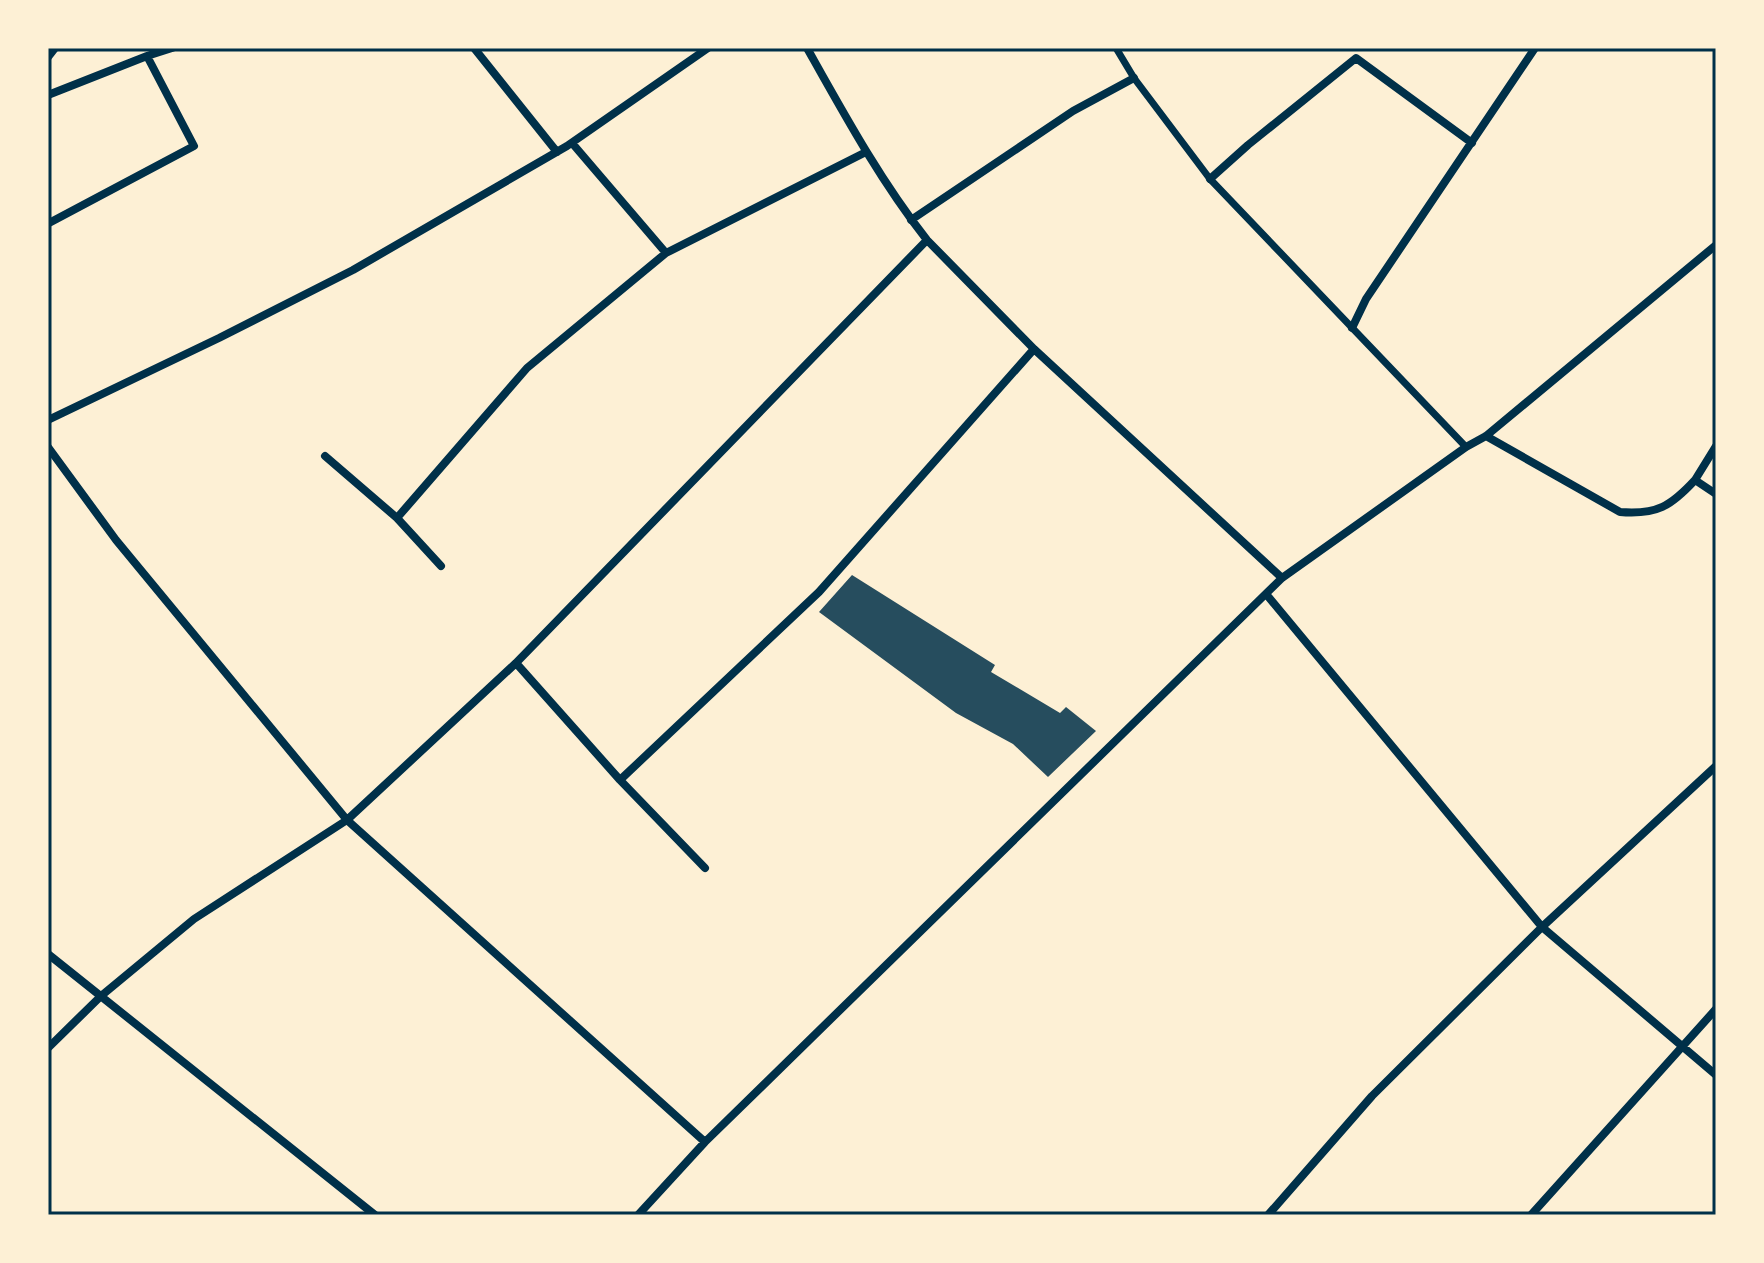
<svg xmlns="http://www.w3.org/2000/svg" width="1764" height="1263" font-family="'Public Sans',sans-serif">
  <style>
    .building { fill: #264d5e }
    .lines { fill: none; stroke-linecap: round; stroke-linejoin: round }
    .pedestrian { stroke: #003049; stroke-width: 7 }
    .minor { stroke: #003049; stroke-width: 8 }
    .neatline { fill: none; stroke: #003049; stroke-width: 3 }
  </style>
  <rect width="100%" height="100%" fill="#fdf0d5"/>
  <path class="building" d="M852 575 995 665 991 672 1060 713 1066 707 1096 731 1048 777 1013 744 956 713 819 612Z"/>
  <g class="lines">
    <path class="pedestrian" d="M1116 48 1134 78 1210 179 1466 447"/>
    <path class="minor" d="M474 48 557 152
      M807 48C844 114 880 180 927 240L1034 349 1282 578
      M48 57 55 48
      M48 95 147 56 172 48
      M572 143 666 253
      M1210 179 1248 145 1356 58 1472 143
      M911 220 1073 111 1134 78
      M49 223 194 146 147 56
      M1352 328 1366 299 1535 48
      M48 420 219 338 353 270 567 146 708 48
      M1486 436 1620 512C1657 515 1671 506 1695 480L1716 494
      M48 447 116 540 347 820 705 1142
      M325 456 397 518 441 566
      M1695 480 1716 446
      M397 518 527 368 666 253 866 152
      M1266 594 1542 927 1716 1075
      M516 663 620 780 705 868
      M620 780 819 592 1034 349
      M48 954 375 1215
      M48 1048 101 996 194 919 347 820 516 663 927 240
      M638 1215 705 1142 1282 578 1466 447 1486 436 1716 245
      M1268 1215 1372 1096 1542 927 1716 766
      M1531 1215 1716 1009"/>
  </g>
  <rect width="1764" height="1263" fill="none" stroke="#fdf0d5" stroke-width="100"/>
  <rect x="50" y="50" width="1664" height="1163" class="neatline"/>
</svg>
